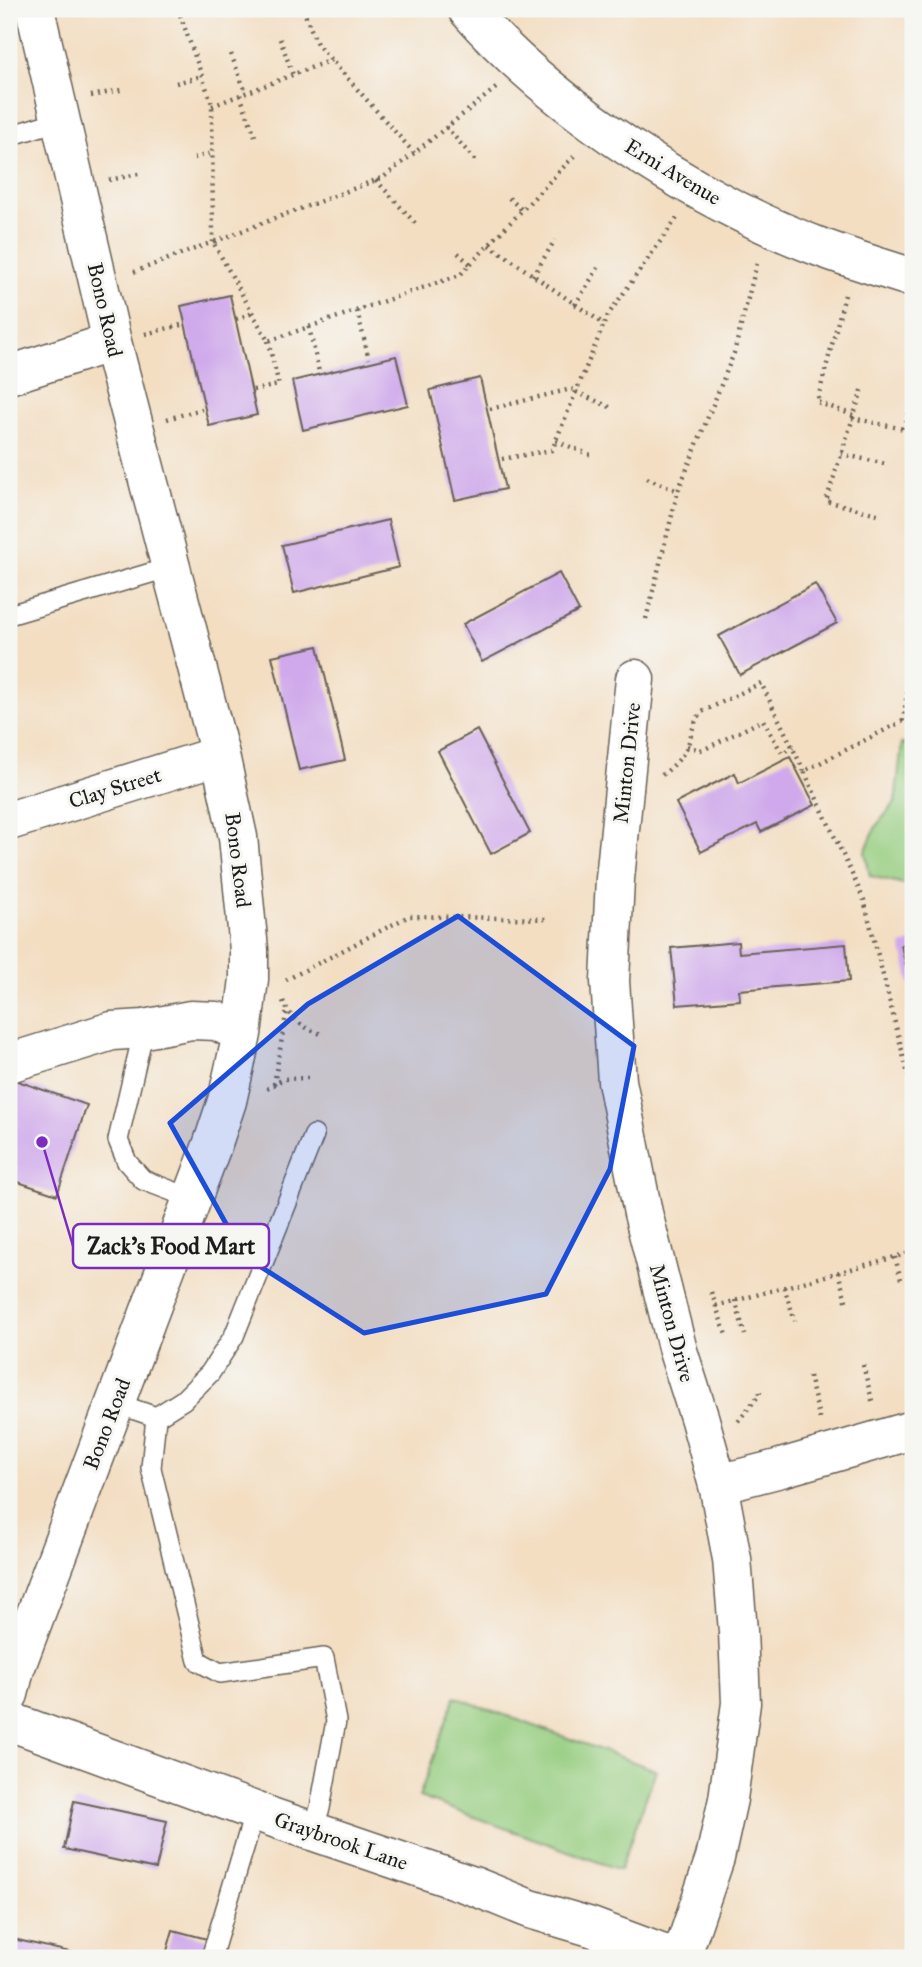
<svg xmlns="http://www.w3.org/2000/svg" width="922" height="1967" font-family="'IM FELL Great Primer',serif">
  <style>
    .green { fill: #96cd80; stroke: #59744e; stroke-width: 2 }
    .building { fill: #cfa9eb }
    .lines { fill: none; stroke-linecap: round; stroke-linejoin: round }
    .service-casing { stroke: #676056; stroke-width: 22 }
    .minor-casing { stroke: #676056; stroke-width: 41 }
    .path { stroke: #676056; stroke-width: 4.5; stroke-dasharray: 2 5; stroke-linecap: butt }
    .service { stroke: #fff; stroke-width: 19 }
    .minor { stroke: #fff; stroke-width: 38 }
    .marked { fill: #1d4ed8; fill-opacity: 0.2; stroke: #1d4ed8; stroke-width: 5; stroke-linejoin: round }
    .labels { text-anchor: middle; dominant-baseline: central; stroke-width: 6; stroke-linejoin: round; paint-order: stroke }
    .street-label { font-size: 21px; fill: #1c1c1c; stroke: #f6f6f2 }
    .leader { fill: none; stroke: #7b2cbf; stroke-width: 2.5 }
    .callout-dot { fill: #7b2cbf; stroke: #f6f6f2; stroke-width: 2.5 }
    .callout { fill: #f6f6f2; stroke: #7b2cbf; stroke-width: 2.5 }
    .callout-label { font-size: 23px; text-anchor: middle; font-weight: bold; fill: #1c1c1c }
  </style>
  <rect width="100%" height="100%" fill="#f6f6f2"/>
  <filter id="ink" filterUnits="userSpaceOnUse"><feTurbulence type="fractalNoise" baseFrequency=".0143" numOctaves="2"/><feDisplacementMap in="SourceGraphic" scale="14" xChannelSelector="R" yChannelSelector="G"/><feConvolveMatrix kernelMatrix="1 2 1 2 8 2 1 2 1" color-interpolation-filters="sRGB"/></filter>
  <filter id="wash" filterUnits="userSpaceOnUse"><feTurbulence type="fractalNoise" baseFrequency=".00686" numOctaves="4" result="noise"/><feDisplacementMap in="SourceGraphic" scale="28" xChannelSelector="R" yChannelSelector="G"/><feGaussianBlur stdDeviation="1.57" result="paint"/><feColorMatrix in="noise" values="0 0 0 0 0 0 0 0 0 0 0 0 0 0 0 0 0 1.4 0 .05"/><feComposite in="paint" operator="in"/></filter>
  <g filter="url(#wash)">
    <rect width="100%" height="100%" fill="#f3dec2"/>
    <path class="green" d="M913 669V720L906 719Z
      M902 743 913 745V883L904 884 870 876 865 852 876 826 895 803Z
      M455 1697 656 1770 620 1870 419 1797Z"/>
    <g id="blocks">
      <path class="building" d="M230 295 257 415 209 426 181 306Z
        M396 356 408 405 303 430 292 381Z
        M480 378 505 489 455 500 430 390Z
        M388 520 399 567 294 593 282 545Z
        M559 573 579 611 482 662 463 624Z
        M815 584 837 623 740 675 719 636Z
        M318 646 345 760 299 770 272 656Z
        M477 730 530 833 491 854 438 751Z
        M790 757 815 805 761 832 757 824 701 852 676 803 735 773 739 783Z
        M738 942 739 953 846 944 849 981 739 990 740 1000 677 1005 671 948Z
        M913 942V993H912L901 945Z
        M9 1078 87 1105 57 1195 9 1179Z
        M74 1801 167 1821 156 1869 64 1849Z
        M173 1930 207 1939 202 1958H165Z
        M9 1938 74 1953 73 1958H9Z"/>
    </g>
  </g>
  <g filter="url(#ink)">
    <use href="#blocks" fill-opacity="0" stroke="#676056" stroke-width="2"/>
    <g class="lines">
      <defs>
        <path id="service" d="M9 136 61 120
          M9 615 171 567
          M144 1029 118 1140 127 1162 143 1180 193 1199
          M115 1403 156 1417 151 1468 198 1661 220 1673 324 1658 336 1721 320 1808 312 1831
          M156 1417 183 1400 210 1373 234 1336 314 1135
          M211 1958 255 1811"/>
        <path id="minor" d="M467 9C552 107 696 200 817 246 849 258 881 268 913 278
          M9 375 112 342
          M635 679 615 879 610 981 617 1081 643 1213 678 1351 700 1420 719 1489 732 1559 738 1631 741 1703 728 1799 715 1858 681 1958
          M9 821 220 755
          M9 1063 112 1031 144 1029 191 1020 217 1021 242 1034
          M718 1484 781 1468 913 1430
          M9 1694 15 1669 213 1143 227 1101 242 1034 249 979V950L238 837 220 755 112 342 35 9
          M9 1721 274 1818 476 1887 530 1909 591 1927 674 1958"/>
      </defs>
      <use href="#service" class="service-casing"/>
      <use href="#minor" class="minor-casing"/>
      <path class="path" d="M303 9 317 44 414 153
        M280 39 293 75
        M231 54 246 93
        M176 83 202 76
        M496 88 384 177 213 242 268 341 460 275 577 153
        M240 95 255 136
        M91 96 125 89
        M212 106 331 60
        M446 127 475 160
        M194 158 212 153
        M109 180 143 173
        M376 180 415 223
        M509 198 522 210
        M489 245 604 324 608 315 677 218
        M458 253 470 264
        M134 272 213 242 212 104 178 9
        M533 276 555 240
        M845 295 817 402 853 415
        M575 305 598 268
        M357 311 369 359
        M236 319 253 313
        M309 327 319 372
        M145 334 181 325
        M253 390 279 385 268 341
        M862 390 826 501 881 515
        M576 392 612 408
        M490 409 571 389 577 390
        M852 418 913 431
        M167 419 202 409
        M904 429 911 403
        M556 441 593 456
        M841 454 886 464
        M502 459 552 450 604 324
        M647 478 678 491
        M646 619 678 491 734 353 758 259
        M913 666H911L903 721 913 723
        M903 721 804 771 864 900 913 1094
        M687 746 700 750 705 749 763 720 782 753 793 747
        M662 775C671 768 680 760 686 749 692 737 692 722 702 712L761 683 804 771
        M286 980 409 916 547 919
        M283 1001C291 1019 303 1028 321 1034
        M274 1084 287 1009
        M267 1089 283 1079 308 1078
        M895 1257 902 1283
        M838 1272 847 1304
        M784 1287 795 1321
        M711 1292 726 1335
        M735 1300 745 1335
        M716 1306 913 1252
        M863 1365 873 1404
        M809 1376 820 1420
        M738 1421 760 1394 759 1388"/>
      <use href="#service" class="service"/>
      <use href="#minor" class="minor"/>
    </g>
  </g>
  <path class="marked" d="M458 916 634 1046 610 1169 546 1294 364 1333 244 1256 170 1123 308 1004Z"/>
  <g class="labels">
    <g class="street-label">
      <text transform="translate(673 172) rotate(31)">Erni Avenue</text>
      <text transform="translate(105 310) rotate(77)">Bono Road</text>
      <text transform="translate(627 763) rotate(-84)">Minton Drive</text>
      <text transform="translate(115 788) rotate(-17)">Clay Street</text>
      <text transform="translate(238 860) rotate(83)">Bono Road</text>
      <text transform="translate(672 1323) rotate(75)">Minton Drive</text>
      <text transform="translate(107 1424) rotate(-69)">Bono Road</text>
      <text transform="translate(341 1841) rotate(19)">Graybrook Lane</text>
    </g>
  </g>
  <path class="leader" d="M42 1142L73 1246"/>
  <circle class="callout-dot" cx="42" cy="1142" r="7"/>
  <rect class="callout" x="73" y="1224" width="196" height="44" rx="7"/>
  <g class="callout-label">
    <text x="171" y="1254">Zack's Food Mart</text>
  </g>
  <rect width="922" height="1967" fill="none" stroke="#f6f6f2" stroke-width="35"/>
</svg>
